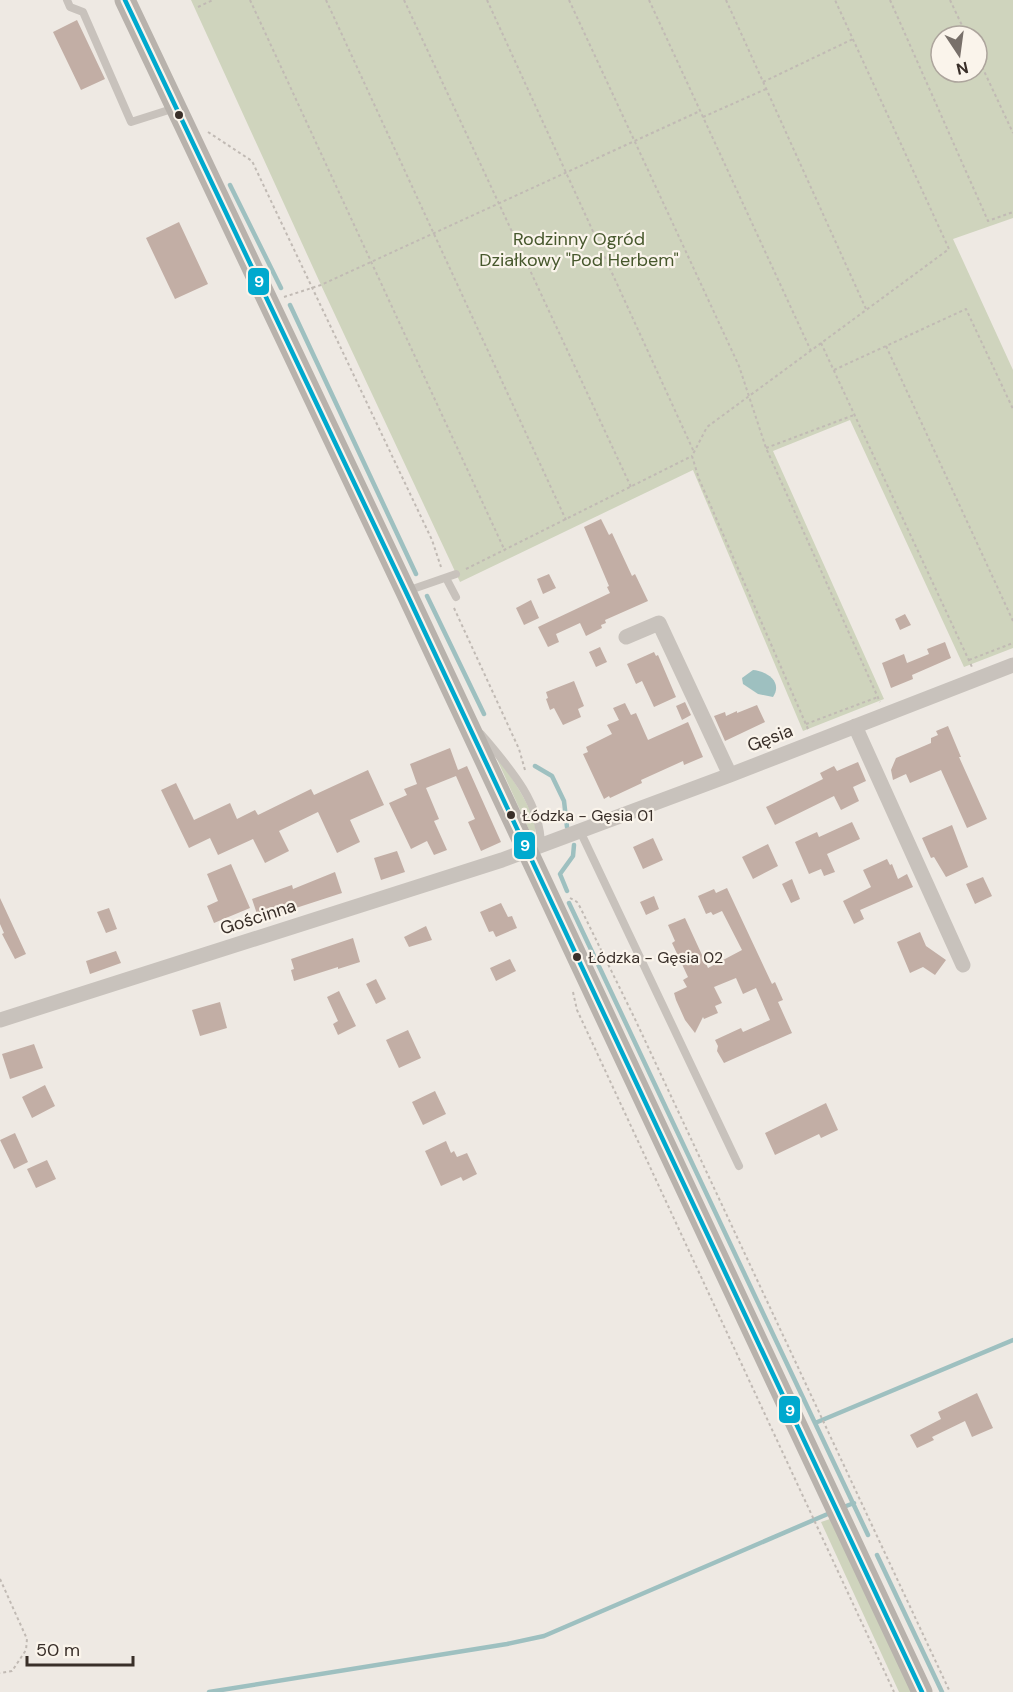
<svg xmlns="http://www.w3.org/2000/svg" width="1013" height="1692" font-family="'DM Sans',sans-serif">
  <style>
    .green { fill: #cfd4bd; fill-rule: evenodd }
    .water { fill: #9ec0c0 }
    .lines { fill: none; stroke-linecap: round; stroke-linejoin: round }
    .stream { stroke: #9ec0c0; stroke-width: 4.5 }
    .building { fill: #c2aea5 }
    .path { stroke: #c1bab4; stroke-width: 2; stroke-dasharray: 3 3; stroke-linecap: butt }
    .service { stroke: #c8c2bc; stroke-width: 8 }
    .minor { stroke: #c8c2bc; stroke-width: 15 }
    .secondary { stroke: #b8b2ac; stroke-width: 21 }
    .bus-1-casing { stroke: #faf4eb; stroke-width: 9 }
    .bus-1 { stroke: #00a9ce; stroke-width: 4.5 }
    .bus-dot { fill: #392f29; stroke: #faf4eb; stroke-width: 2 }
    .labels { text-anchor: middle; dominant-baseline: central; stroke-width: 4.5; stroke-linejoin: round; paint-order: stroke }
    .bus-label { font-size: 16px; fill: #392f29; stroke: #faf4eb; text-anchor: start }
    .park-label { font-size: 18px; fill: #47582d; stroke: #faf4eb }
    .street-label { font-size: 18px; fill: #392f29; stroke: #faf4eb }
    .line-badge { stroke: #faf4eb; stroke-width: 2 }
    .badge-label { font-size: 16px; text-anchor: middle; font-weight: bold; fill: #fff }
  </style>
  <rect width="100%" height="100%" fill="#eee9e3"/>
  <path class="green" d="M191 0H1013V218L953 239 1013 370V648L964 667 850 420 773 451 884 699 803 731 693 470 460 582 321 285ZM941 36H977V72H941Z
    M496 757C508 771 539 816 535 833L530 832Z
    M830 1519 912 1692H899L821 1522Z"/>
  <path class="water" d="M753 670C767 671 783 682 773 697L758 694 743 684 742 678Z"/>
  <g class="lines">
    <path class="stream" d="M230 185 281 288
      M290 305 416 574
      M427 596 484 714
      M535 766 552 776 564 801 567 827
      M567 891 560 874 573 856 574 845
      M569 903 815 1423
      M841 1508 854 1503
      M868 1535 815 1423 1013 1340
      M877 1555 942 1692
      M209 1692 507 1644 544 1636 830 1513"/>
  </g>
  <path class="building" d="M77 20 105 79 81 90 53 32Z
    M179 222 208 284 175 299 146 238Z
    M601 519 609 535 612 533 632 576 635 574 648 601 605 620 606 623 601 625 602 628 586 636 580 623 556 634 559 642 548 647 538 627 610 593 607 587 609 586 584 527Z
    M549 574 556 588 543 594 537 579Z
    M531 600 539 618 524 625 516 608Z
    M905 614 911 625 900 630 895 619Z
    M945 642 951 658 912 675 913 679 891 688 882 663 904 654 907 663 929 654 927 649Z
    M600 647 607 662 596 667 589 652Z
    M654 652 656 656 658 655 676 697 654 707 642 681 636 684 627 664Z
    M574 681 584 706 578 709 581 717 563 725 554 708 550 710 546 699 548 698 546 692Z
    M685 702 691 715 682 720 676 706Z
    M625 703 631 715 636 713 648 740 688 722 703 757 684 765 683 761 641 780 642 783 610 798 609 796 604 799 583 754 588 752 586 747 612 734 607 725 619 720 613 708Z
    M757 705 765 722 725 741 714 716 725 712 726 716 737 711V713Z
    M948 726 961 757H959L987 819 967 828 941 770 910 783 906 774 893 780 891 770 896 758 931 743V738L938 735 936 731Z
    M450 748 458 770 467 766 501 842 481 851 468 822 475 819 456 776 426 788 439 819 434 821 447 850 434 855 427 841 411 849 389 803 407 795 404 789 417 784 410 764Z
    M858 762 866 781 853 787 859 801 841 810 834 796 775 825 766 807 823 779 820 773 834 766 837 771Z
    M368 770 384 805 350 820 360 842 337 853 318 812 279 831 289 851 265 863 253 839 218 855 210 838 189 848 161 790 176 783 194 820 230 803 237 819 255 810 258 815 311 789 314 795Z
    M852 822 860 839 827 854 835 872 824 876 821 869 809 874 795 842 817 832 819 837Z
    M952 825 968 867 946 877 934 857 931 858 922 838Z
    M653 838 663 860 643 869 633 847Z
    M768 844 778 866 753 879 742 857Z
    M397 851 405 872 381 880 374 858Z
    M887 859 890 865 892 864 898 879 907 874 913 887 860 910 864 919 854 924 843 901 871 887 863 870Z
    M231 864 250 908 214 923 207 906 218 901 207 874Z
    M335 872 342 893 259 920 252 899 292 885 293 889Z
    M983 877 992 896 975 904 966 884Z
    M792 879 800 899 791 903 782 884Z
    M727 888 772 984 775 982 783 1000 778 1002 792 1033 724 1063 717 1051 718 1046 715 1040 741 1028 743 1032 770 1020 756 988 743 994 736 978 714 987 722 1003 715 1006 718 1013 704 1019 703 1017 695 1033 685 1020 676 1000 674 993 687 987 683 980 688 977 672 943 675 941 668 925 685 918 708 968 742 950 722 911 713 915 711 912 706 914 698 896 714 889 716 893Z
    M654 896 659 909 646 915 640 902Z
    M0 898 26 954 15 959 2 934 4 933 0 924Z
    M501 903 508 917 512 916 517 928 496 937 493 931 489 932 480 912Z
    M109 908 117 929 106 933 97 912Z
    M426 926 432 940 409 947 404 937Z
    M920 932 926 946 946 960 935 975 923 967 910 973 897 942Z
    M353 938 360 962 338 969V967L294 981 291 970 294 969 291 959Z
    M116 951 121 963 90 974 86 961Z
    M510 959 516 971 496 981 490 968Z
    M376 979 386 999 376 1004 366 984Z
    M339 991 356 1026 338 1035 333 1024 338 1021 327 997Z
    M220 1002 227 1028 200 1036 192 1010Z
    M408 1030 421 1058 399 1068 386 1040Z
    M34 1044 43 1068 10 1079 2 1054Z
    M45 1085 55 1106 32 1118 22 1097Z
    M435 1091 446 1114 423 1125 412 1102Z
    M826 1103 838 1130 821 1138 819 1134 775 1155 765 1133Z
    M15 1133 28 1162 14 1169 0 1140Z
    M446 1141 451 1153 454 1151 457 1157 467 1153 477 1174 463 1181 461 1177 441 1186 425 1151Z
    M47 1160 56 1179 36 1188 27 1169Z
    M977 1393 993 1428 972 1437 965 1421 932 1437 934 1440 917 1448 910 1435 941 1419 938 1412Z"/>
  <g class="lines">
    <path class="path" d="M250 0 505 551
      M326 0 566 520
      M404 0 631 487
      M487 0 694 452
      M569 0 739 366 766 448 880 702
      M649 0 811 351
      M726 0 866 309
      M890 0 988 221 1013 212
      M950 0 967 36
      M198 7 213 0
      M977 56 1013 133
      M763 82 853 39
      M703 117 766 89
      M208 132 252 161 432 540 441 567
      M284 297 321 285 700 111
      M821 343 972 667
      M886 346 1013 621
      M834 370 966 309 1013 409
      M766 448 854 415
      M466 569 692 456
      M454 608 519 749 525 770
      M969 660 1013 643
      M806 724 878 697
      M808 729 699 479 692 456 707 427 949 249 835 0
      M570 898 577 902 580 907 634 1017 950 1692
      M573 992 577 1010 584 1025 894 1692
      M0 1579 27 1639 26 1650 12 1671 0 1673"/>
    <path class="service" d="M67 0 70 7 83 12 131 122 175 108
      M446 578 456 597
      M407 591 456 574
      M481 734C508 766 541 802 541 846
      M580 831 739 1166"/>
    <path class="minor" d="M626 637 659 623 730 775
      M855 726 963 965
      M0 1020 502 860 730 775 1013 665"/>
    <path class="secondary" d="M125 0 406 592 922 1692"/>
    <defs>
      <path id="bus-1" d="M125 0 406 592 922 1692"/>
    </defs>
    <use href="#bus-1" class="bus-1-casing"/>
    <use href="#bus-1" class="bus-1"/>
  </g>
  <g class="bus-dot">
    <circle cx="179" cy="115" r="5"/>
    <circle cx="511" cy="815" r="5"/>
    <circle cx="577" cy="957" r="5"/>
  </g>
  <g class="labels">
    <g class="bus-label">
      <text x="522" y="815">Łódzka - Gęsia 01</text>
      <text x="588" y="957">Łódzka - Gęsia 02</text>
    </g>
    <g class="park-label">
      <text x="579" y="239">Rodzinny Ogród<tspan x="579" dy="21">Działkowy "Pod Herbem"</tspan></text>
    </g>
    <g class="street-label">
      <text transform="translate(770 738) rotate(-21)">Gęsia</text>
      <text transform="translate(258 917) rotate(-18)">Gościnna</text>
    </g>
  </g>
  <g class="line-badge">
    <rect x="247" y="267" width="23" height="29" rx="6" fill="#00a9ce"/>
    <rect x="513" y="831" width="23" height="29" rx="6" fill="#00a9ce"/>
    <rect x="778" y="1395" width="23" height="29" rx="6" fill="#00a9ce"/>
  </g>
  <g class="badge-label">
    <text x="259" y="287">9</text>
    <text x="525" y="851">9</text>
    <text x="790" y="1416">9</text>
  </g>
  <g transform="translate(959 54) rotate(167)"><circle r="28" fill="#faf4eb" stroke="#ada59d" stroke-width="1.5"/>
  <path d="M0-4.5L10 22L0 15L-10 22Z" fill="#78706a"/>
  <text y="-9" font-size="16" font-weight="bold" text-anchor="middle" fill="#392f29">N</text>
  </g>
  <path d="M27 1656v9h106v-9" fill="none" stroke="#392f29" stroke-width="3"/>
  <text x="36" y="1656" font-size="18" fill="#392f29" stroke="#faf4eb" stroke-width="4.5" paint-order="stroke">50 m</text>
</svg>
